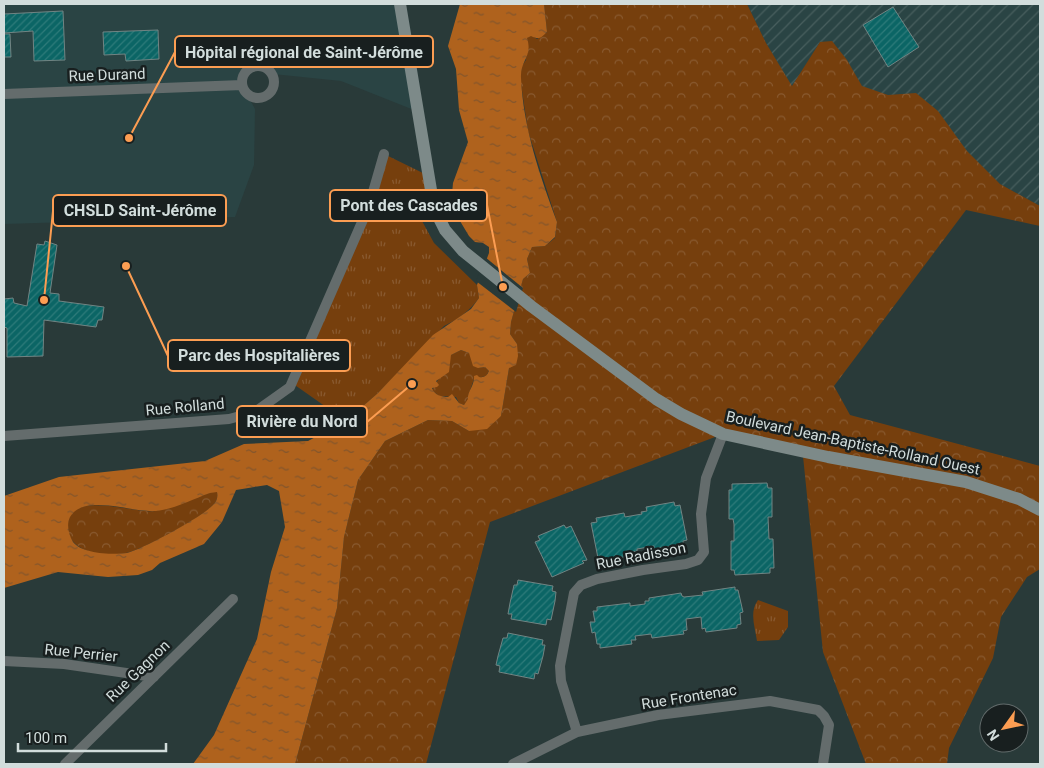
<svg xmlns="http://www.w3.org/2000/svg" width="1044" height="768" font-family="Roboto,sans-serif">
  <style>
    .built { fill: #2a4444 }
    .industrial { fill: url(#industrial-furrows) }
    .forest { fill: url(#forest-crowns) }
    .park { fill: url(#park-tufts) }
    .water { fill: url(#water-ripples); fill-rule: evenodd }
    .pier { fill: #293a39 }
    .building { fill: url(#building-hatch); stroke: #718483 }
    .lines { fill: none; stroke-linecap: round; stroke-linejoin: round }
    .street { stroke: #646c6c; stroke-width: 10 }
    .secondary { stroke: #7d8a89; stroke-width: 12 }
    .labels { text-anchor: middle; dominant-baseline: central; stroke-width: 5; stroke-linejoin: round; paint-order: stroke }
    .street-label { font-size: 15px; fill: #d2dddc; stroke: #181f1f }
    .leader { fill: none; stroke: #fc9d52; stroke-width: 2 }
    .callout-dot { fill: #fc9d52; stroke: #181f1f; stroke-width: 2 }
    .callout { fill: #181f1f; stroke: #fc9d52; stroke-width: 2 }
    .callout-label { font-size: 16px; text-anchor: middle; font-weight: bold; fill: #d2dddc }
  </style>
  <defs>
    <pattern id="industrial-furrows" width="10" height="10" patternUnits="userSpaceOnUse" patternTransform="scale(1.25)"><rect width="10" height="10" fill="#2a4444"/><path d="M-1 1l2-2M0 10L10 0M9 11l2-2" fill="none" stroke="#485f5e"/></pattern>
    <pattern id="forest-crowns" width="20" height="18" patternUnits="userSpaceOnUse" patternTransform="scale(1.25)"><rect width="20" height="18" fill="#763f0d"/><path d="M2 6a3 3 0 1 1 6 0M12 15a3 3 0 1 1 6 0" fill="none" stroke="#895a30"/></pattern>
    <pattern id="park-tufts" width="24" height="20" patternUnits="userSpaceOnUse" patternTransform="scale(1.25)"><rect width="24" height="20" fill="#763f0d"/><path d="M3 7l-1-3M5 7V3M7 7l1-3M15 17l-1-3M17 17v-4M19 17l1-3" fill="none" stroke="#895a30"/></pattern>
    <pattern id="water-ripples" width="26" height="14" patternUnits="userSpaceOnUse" patternTransform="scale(1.25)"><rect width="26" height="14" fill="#af621d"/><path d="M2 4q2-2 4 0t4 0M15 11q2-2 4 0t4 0" fill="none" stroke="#82552c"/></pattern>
    <pattern id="building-hatch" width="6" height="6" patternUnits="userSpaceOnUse" patternTransform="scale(1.25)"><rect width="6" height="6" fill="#0b6565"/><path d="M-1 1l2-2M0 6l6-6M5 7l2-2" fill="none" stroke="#2e7b7a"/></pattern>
  </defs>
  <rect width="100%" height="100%" fill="#293a39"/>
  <path class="built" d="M4 4H399L414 110 341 81 273 74 266 68 255 66 245 72 242 77V85L255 109 254 165 235 217 4 224Z"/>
  <path class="industrial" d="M747 4H1040V206L1000 184 886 98 862 89 820 42 792 87 766 43Z"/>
  <path class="forest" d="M544 4H747L766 43 792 86 820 42 832 41 847 60 862 86 888 95 916 93 938 111 967 151 1000 184 1040 206V226L966 210 834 386 850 415 1040 466V569L1027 577 1001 617 993 658 949 748 947 764H866L823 652 803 456 723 434 490 522 426 764H295L337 608 344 537 358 480 385 441 428 420 452 421 469 431 501 416 509 368 517 344 510 334 511 322 523 279 530 273 527 259 532 247 545 246 555 238 557 222 528 131 520 77 522 66 526 60 527 38 531 35 537 39 547 32Z
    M461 350 469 353 478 368 485 367 489 371 486 376 474 379 468 396V400L464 405 459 403 456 397 439 396 432 390 449 361 451 355Z
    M217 491C218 497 217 501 213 505 203 517 142 550 126 553 104 557 65 553 68 523 71 490 136 514 155 511 174 508 196 495 217 491Z"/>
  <path class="park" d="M384 154 427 175 422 221 434 243 477 285 479 298C469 311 459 319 444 326L378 393 346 421 292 383 369 206Z
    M758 600 788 611V627L779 640 757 641C755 627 749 612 758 600Z"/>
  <path class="water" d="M460 4H544L547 32C541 38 539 40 531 36L527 38C533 57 520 60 521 78 523 127 540 176 557 222L555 237 545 246 532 247 527 259 530 273 523 279 511 322 510 334 517 344 518 356 516 365 509 368 501 416 487 429 469 431 452 421 428 420 385 441 358 480 344 537 337 608 295 764H193L214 735 257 639 271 572 285 527 279 491 267 485 236 490 222 522 204 544 160 563 152 570 138 575 108 577 58 572 4 588V496L59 477 205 461 244 444 308 441 346 421 378 393 433 335 471 309 479 298 477 285 489 253V247L483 243 475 242 469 236 451 206 453 183 468 142 459 110 456 69 448 46ZM461 350 469 353 473 366 478 368 485 367 489 371C487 376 484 378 479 377L477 375 474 376C475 385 467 392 468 399L464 405 459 403 452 394 448 397C442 397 434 395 432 388L437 387 439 385 436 381 449 372 451 355ZM217 492C218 497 217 501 213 505 202 517 143 549 127 553 114 555 82 554 73 542 69 535 66 525 70 517 84 493 133 513 156 511 175 509 193 499 210 493Z"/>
  <path class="pier" d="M485 257 523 288 516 312 476 281Z"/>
  <path class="building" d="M893 7 919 47 888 67 863 25Z
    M63 11 65 60 34 61 33 31 4 33V14Z
    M158 30 159 59 126 61 125 54 104 55 103 32Z
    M4 34H10L11 57H4Z
    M45 241 57 245 50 293 59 294V301L104 307 102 320H98L96 327 44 320 43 356 7 357V328L4 327V299L13 298 14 303 27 306 37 244 44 245Z
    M767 483 768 488H772V517H768L769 539H773L774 568H770V573L735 575 734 570H731V541H734V524L733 519H729V490H732V484Z
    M674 502 675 506 680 505 687 540 683 541V544L654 549V546L637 549V551L633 552V555L623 557 604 560V557L598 558 591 523 597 522 596 518 624 513 625 517 642 514 641 512 647 511 646 507Z
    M564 525 566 528 571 526 587 560 582 561 584 563 552 577 535 542 540 540 538 536Z
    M518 580 553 586 552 591 556 592 555 601 551 620 547 619 546 625 511 619 512 614H508L510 603 514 585H517Z
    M735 587V590H738L743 612 740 613 741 624 737 625V628L706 632 705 628 702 629 701 617 686 619 687 630 683 631 684 634 652 638 651 634 635 636 636 640H631L632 644 600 648V644H597L595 632 592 633 590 622H595L593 611H597V607L630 603V606L645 604V601H649V598L681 593 682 596 684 597 703 595 702 592Z
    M508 633 543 640 542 645H545L543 656 538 674 535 673 534 679 499 672 500 666 496 665 498 656 503 638H507Z"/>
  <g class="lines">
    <path class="street" d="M242 82a16 16 0 1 1 32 0a16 16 0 1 1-32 0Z
      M4 94 242 85
      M4 436 229 419 255 412 290 387 369 206 384 154
      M4 661 64 664 154 677
      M577 732 561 681 560 666 574 593 581 585 597 579 643 570 686 564 698 560 704 552 701 514 706 478 723 434
      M65 764 233 599
      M513 764 577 732 658 715 770 701 818 710 824 716 829 725 823 764"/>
    <path class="secondary" d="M400 4 434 208 445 230 463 251 478 263 531 306 656 399 681 414 723 434 828 457 966 482 1019 499 1040 510"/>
  </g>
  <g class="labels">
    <g class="street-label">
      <text transform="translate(107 75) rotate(-2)">Rue Durand</text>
      <text transform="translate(185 407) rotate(-5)">Rue Rolland</text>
      <text transform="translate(853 443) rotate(12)">Boulevard Jean-Baptiste-Rolland Ouest</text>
      <text transform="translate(641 556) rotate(-11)">Rue Radisson</text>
      <text transform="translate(81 653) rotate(6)">Rue Perrier</text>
      <text transform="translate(138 671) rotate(-44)">Rue Gagnon</text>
      <text transform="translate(689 697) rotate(-9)">Rue Frontenac</text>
    </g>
  </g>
  <path class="leader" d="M129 138L175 52M503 287L487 205M44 300L53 211M126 266L168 356M412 384L367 422"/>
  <g class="callout-dot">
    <circle cx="129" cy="138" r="5"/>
    <circle cx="503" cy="287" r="5"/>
    <circle cx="44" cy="300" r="5"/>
    <circle cx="126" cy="266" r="5"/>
    <circle cx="412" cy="384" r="5"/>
  </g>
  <g class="callout">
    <rect x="175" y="36" width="258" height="31" rx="5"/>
    <rect x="330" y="190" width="157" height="31" rx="5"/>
    <rect x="53" y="195" width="173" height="31" rx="5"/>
    <rect x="168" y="340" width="182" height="31" rx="5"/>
    <rect x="237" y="406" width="130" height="31" rx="5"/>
  </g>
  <g class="callout-label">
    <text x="304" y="58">Hôpital régional de Saint-Jérôme</text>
    <text x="409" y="211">Pont des Cascades</text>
    <text x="140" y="216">CHSLD Saint-Jérôme</text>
    <text x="259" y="361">Parc des Hospitalières</text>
    <text x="302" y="427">Rivière du Nord</text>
  </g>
  <rect width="1044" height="768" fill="none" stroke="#d2dddc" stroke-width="10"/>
  <g transform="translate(1004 728) rotate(237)"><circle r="24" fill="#181f1f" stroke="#626b6b"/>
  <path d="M0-4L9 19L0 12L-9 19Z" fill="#fc9d52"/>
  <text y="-8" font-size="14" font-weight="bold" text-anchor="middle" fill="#d2dddc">N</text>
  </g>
  <path d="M18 743v8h148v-8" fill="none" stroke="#d2dddc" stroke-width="2.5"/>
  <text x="25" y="743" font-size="15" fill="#d2dddc" stroke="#181f1f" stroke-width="4" paint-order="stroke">100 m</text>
</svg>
